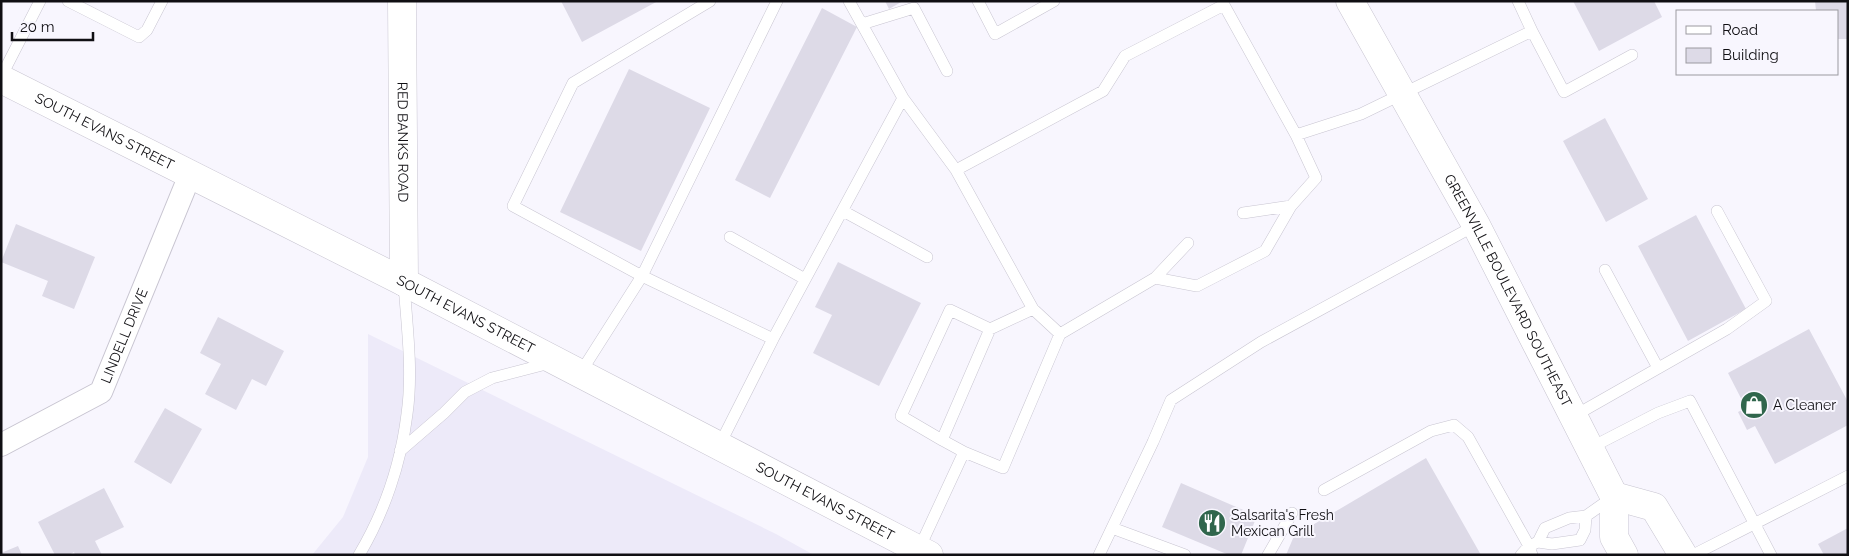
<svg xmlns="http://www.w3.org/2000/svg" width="1849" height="556" font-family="Raleway,sans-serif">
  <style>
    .built { fill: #edeaf9 }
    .building { fill: #dddae7 }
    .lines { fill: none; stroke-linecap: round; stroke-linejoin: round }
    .lane-casing { stroke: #c8c5d1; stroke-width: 12 }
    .street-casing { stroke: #c8c5d1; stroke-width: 24 }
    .secondary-casing { stroke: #c8c5d1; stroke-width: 29 }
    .highway-casing { stroke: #c8c5d1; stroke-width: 29 }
    .lane { stroke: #fff; stroke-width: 11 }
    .street { stroke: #fff; stroke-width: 22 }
    .secondary { stroke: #fff; stroke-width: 28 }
    .highway { stroke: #fff; stroke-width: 28 }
    .labels { text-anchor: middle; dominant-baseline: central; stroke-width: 4; stroke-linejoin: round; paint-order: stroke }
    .street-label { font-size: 14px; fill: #100f13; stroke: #f8f6fe }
    .poi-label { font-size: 14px; fill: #100f13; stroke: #f8f6fe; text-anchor: start }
  </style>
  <rect width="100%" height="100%" fill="#f8f6fe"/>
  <path class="built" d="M368 334 776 534 814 555H312L343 517 368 457Z"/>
  <path class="building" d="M561 1H658L582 42Z
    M885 1H903L889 9Z
    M1573 1H1654L1662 17 1599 51Z
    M1815 1H1848V39H1838V11H1816Z
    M822 8 857 27 770 198 735 180Z
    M629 69 710 108 641 251 560 212Z
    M1605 118 1648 199 1606 222 1563 141Z
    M1696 215 1746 309 1688 341 1638 246Z
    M16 224 95 257 74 309 42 296 48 281 1 262Z
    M838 262 921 303 879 386 813 353 832 315 815 307Z
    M218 317 284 351 266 386 252 379 236 410 205 394 221 364 200 353Z
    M1809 329 1848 402V425L1775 464 1755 426 1747 430 1738 412 1746 408 1728 373Z
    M165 408 202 429 171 484 134 462Z
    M1426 458 1481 555H1286L1294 536Z
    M1181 483 1257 516 1241 555H1229L1162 527Z
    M104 488 124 527 95 541 102 555H75L74 552 69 555H55L38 522Z
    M1848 528V555H1824L1818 544Z
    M18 546 22 555H1V553Z"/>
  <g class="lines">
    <defs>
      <path id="lane" d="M68 1 139 37 147 30 162 1
        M710 1 573 83 513 206 642 276 773 339
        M849 1 903 98
        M978 1 995 34 1054 1
        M862 24 914 8 947 71
        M1532 31 1564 92 1632 55
        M1 77 40 1
        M843 211 927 257
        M1243 213 1291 206 1316 178 1296 135
        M730 237 805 279
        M1188 243 1155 278 1060 334 1033 309 956 170 1103 91 1125 56 1224 5 1296 135 1361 114 1532 31 1518 1
        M1605 270 1658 368
        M1155 278 1197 286 1265 251 1291 206
        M579 375 642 276 777 1
        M1574 416 1727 329 1766 301 1717 211
        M942 440 901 416 950 310 990 329
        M719 446 773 339 903 98 956 170
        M1590 448 1658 413 1690 401 1771 555
        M400 451 444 413 465 392 492 378 550 363
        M964 452 1003 468 1060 334
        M1324 490 1431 431 1454 425 1468 437 1529 546 1538 542 1552 544 1580 540 1585 530 1586 516
        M1112 528 1185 555
        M1538 542 1545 528 1569 518 1586 516 1613 497
        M919 549 964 452 942 440 990 329 1033 309
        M359 555C384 513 401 463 407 414 413 372 407 327 404 284
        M1099 555 1153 442 1171 400 1261 342 1476 225
        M1268 555 1292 513
        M1521 555 1529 546 1532 555
        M1693 555 1848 476"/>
      <g id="street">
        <path id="s1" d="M1 445 101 392 190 175"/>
      </g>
      <g id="secondary">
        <path id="s2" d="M402 1 404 282"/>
        <path id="s3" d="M1 79 404 282 929 555"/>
      </g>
      <g id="highway">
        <path id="s4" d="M1350 1 1476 225 1614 496V537L1624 555"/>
        <path d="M1614 496 1654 507 1683 555"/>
      </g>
    </defs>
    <use href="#lane" class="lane-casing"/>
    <use href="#street" class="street-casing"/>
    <use href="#secondary" class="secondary-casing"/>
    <use href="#highway" class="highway-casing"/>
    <use href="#lane" class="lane"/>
    <use href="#street" class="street"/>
    <use href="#secondary" class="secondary"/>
    <use href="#highway" class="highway"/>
  </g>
  <defs>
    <symbol id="shop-disc" viewBox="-11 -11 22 22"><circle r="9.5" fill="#30664c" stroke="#f8f6fe"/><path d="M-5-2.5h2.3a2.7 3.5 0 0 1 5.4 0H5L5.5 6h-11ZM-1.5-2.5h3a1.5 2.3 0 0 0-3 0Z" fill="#fff"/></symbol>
    <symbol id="restaurant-disc" viewBox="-11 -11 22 22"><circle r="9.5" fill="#30664c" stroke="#f8f6fe"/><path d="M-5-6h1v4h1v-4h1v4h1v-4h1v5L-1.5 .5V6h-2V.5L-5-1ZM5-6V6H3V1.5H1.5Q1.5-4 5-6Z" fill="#fff"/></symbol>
  </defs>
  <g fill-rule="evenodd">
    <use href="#shop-disc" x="1738" y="389" width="32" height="32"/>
    <use href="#restaurant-disc" x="1196" y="507" width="32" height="32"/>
  </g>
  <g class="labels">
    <g class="street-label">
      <text stroke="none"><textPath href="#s3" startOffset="116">SOUTH EVANS STREET</textPath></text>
      <text stroke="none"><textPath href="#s2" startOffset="141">RED BANKS ROAD</textPath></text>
      <text stroke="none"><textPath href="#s4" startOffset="330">GREENVILLE BOULEVARD SOUTHEAST</textPath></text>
      <text stroke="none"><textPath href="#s3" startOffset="521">SOUTH EVANS STREET</textPath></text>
      <text stroke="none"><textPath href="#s1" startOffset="174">LINDELL DRIVE</textPath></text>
      <text stroke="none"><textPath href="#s3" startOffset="926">SOUTH EVANS STREET</textPath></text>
    </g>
    <g class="poi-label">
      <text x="1773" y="405">A Cleaner</text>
      <text x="1231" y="515">Salsarita's Fresh<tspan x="1231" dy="16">Mexican Grill</tspan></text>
    </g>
  </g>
  <rect width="1849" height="556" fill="none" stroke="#100f13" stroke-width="5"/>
  <rect x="1676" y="10" width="162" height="65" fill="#f8f6fe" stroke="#9b9aa0"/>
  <rect x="1686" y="26" width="25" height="8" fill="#ffffff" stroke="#9b9aa0"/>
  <text x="1722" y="35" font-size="15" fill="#100f13">Road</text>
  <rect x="1686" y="48" width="25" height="15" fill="#dddae7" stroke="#9b9aa0"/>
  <text x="1722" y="60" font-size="15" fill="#100f13">Building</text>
  <path d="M12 32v8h81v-8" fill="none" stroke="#100f13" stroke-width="2.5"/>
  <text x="20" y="32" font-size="15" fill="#100f13" stroke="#f8f6fe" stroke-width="4" paint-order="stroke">20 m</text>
</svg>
